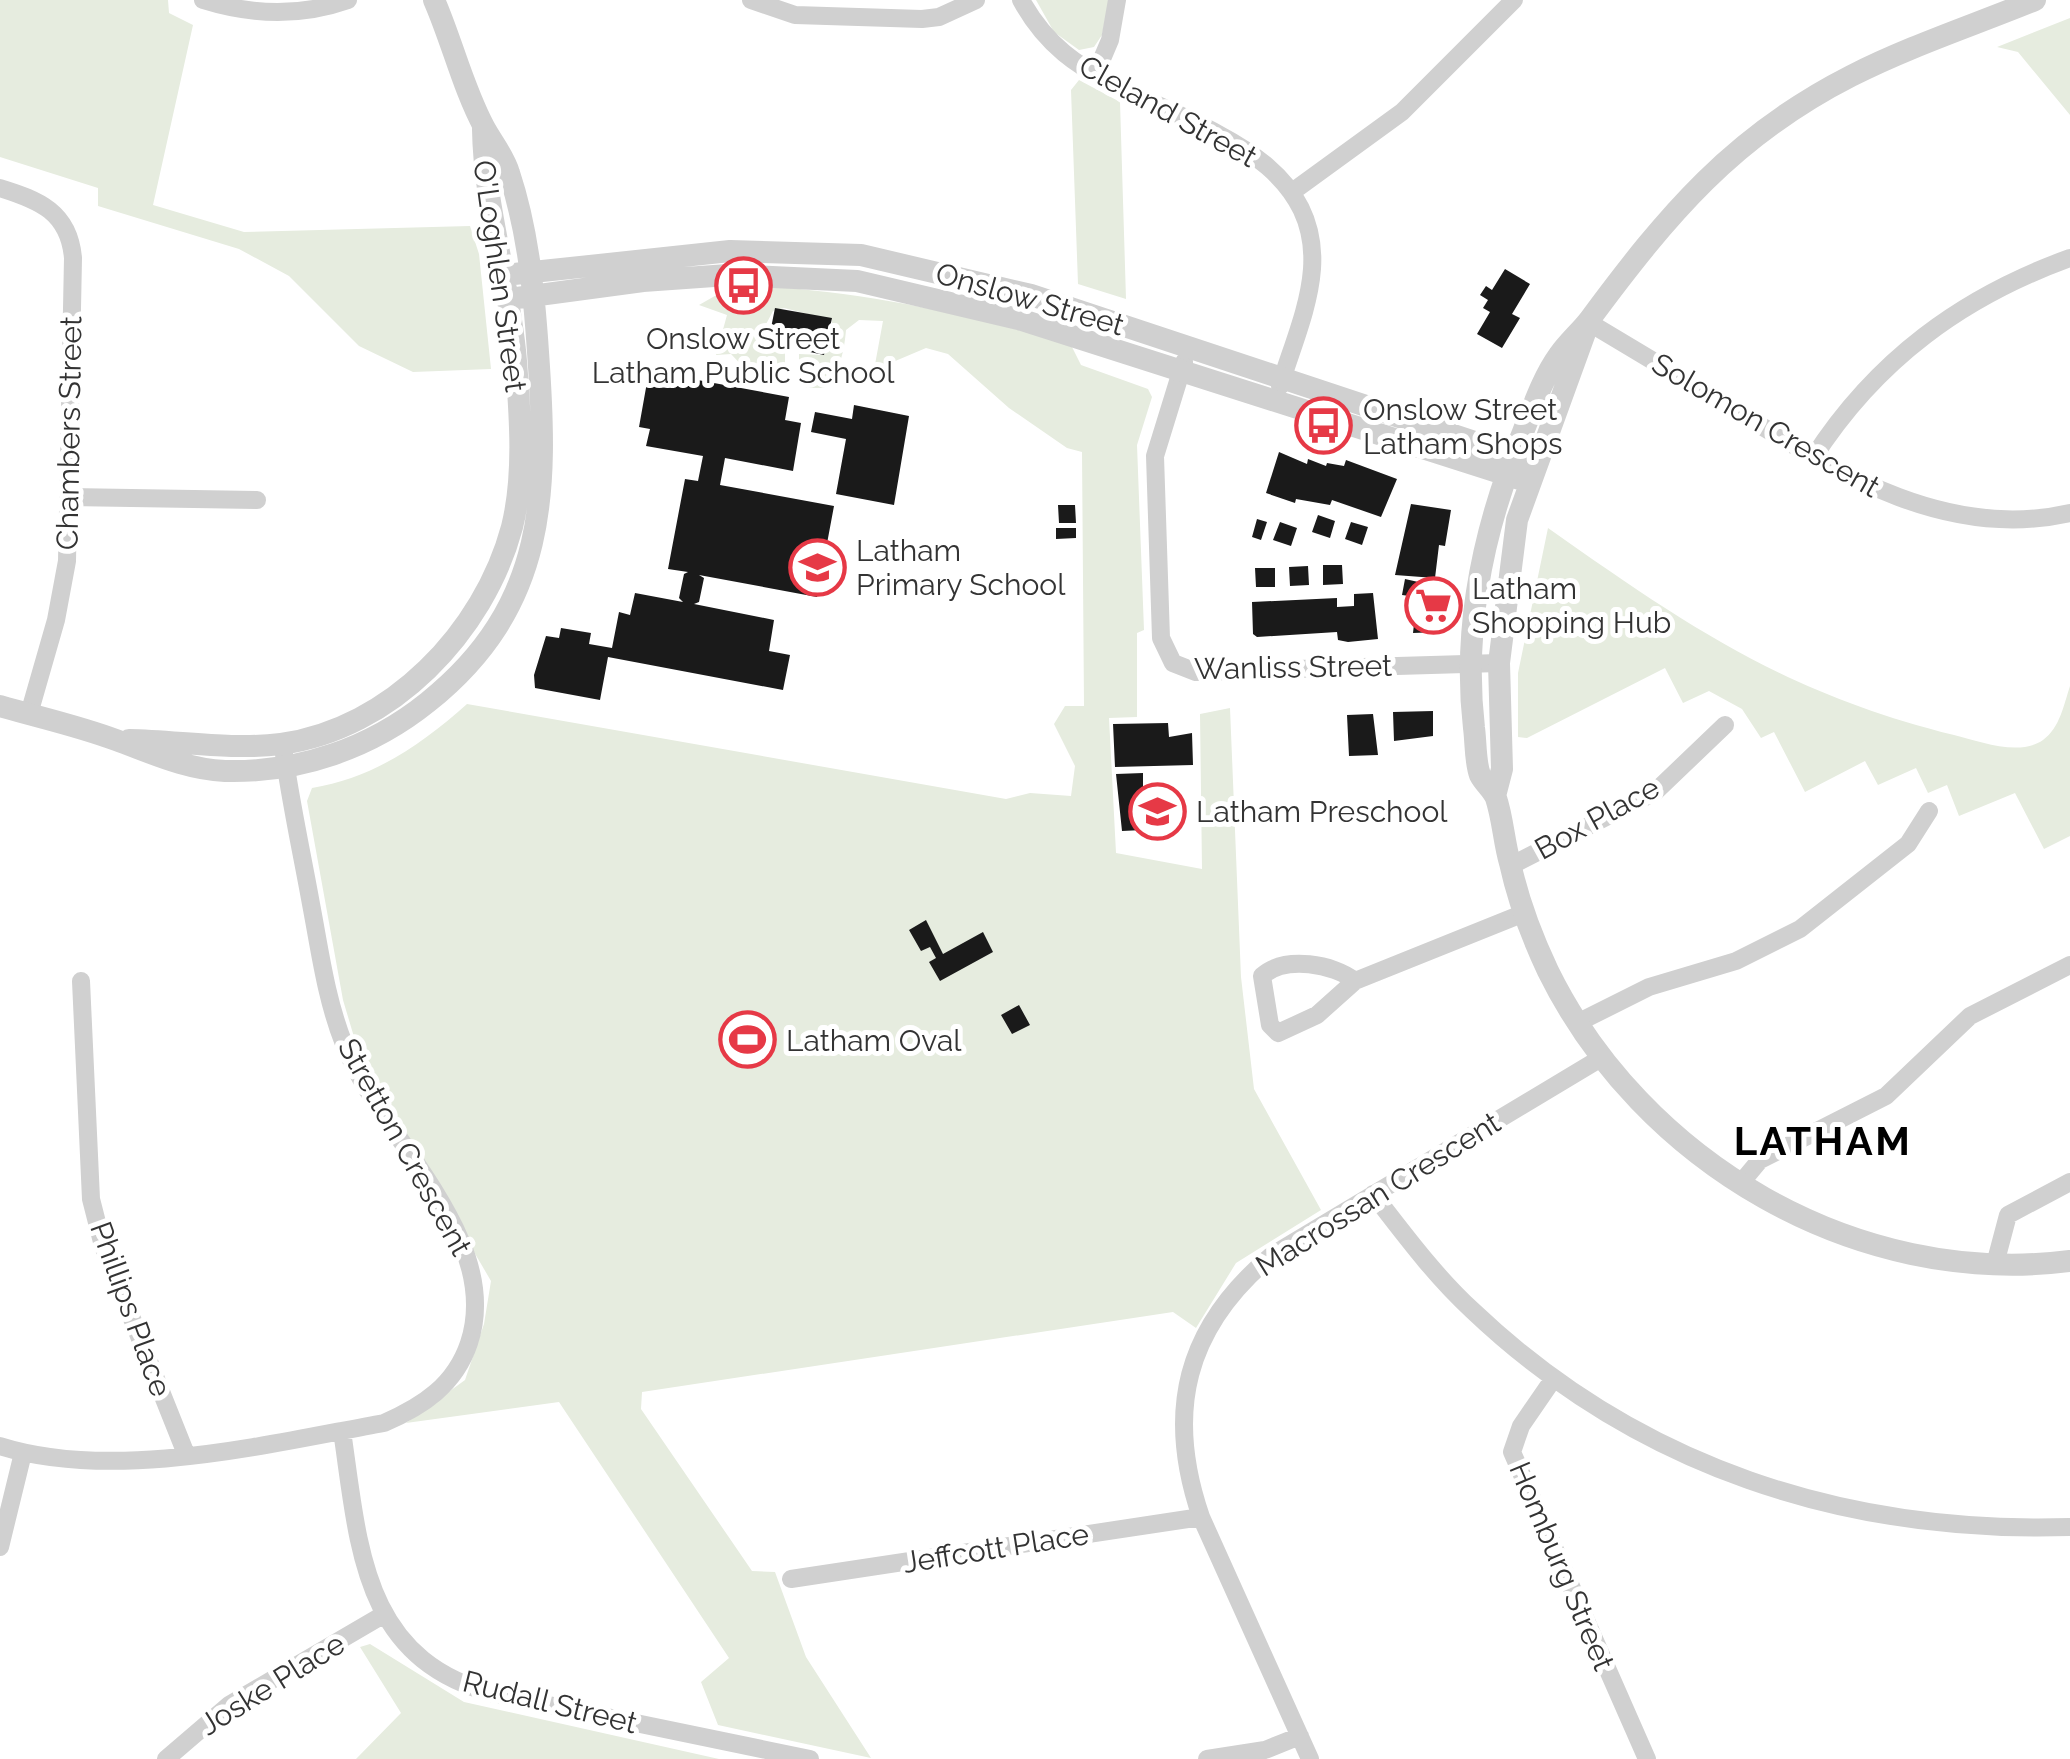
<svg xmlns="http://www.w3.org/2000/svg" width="2070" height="1759" font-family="Raleway,sans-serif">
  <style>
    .green { fill: #e6ecdf }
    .building { fill: #1a1a1a }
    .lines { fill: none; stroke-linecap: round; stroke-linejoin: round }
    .minor { stroke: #d0d0d0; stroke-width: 18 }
    .tertiary { stroke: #d0d0d0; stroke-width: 22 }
    .labels { text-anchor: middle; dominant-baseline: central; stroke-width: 10; stroke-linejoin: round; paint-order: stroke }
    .street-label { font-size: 30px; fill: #333; stroke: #fff }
    .poi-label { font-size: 30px; fill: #333; stroke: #fff; text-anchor: start }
    .district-label { font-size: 40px; font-weight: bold; letter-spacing: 2.5px; fill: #000; stroke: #fff }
  </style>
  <rect width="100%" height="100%" fill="#fff"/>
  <path class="green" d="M0 0H168L169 13 193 25 153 205 244 232 470 226 479 254 491 369 413 372 359 346 289 276 239 249 98 206V188L0 157Z
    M1036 0H1109L1102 35 1094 47 1079 50 1054 32Z
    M2070 18V115L2018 52 1997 47Z
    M1079 80 1120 102 1126 299 1078 284 1071 90Z
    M734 285C850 288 961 312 1071 345L1081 365 1148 389 1152 397 1137 445 1144 630 1137 633V717L1109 718 1116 853 1202 869 1200 714 1230 708 1241 977 1254 1089 1321 1210 1236 1263 1196 1328 1173 1312 642 1392 641 1409 752 1571 775 1572 806 1657 871 1758 718 1725 701 1682 729 1658 559 1402 406 1423 465 1380 484 1324 491 1281 360 1057 343 1000 307 801 312 788C373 778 421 745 467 704L1006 799 1030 793 1071 796 1075 766 1054 724 1065 706H1084L1082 452 1067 448 1009 408 948 354 926 348 874 370 883 321 859 320 846 330C844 353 840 370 825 388H806L799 371V354L822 355 831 341 832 320 784 308 773 311 764 328 766 344 785 349V368L746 370 731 354 716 355 727 315 699 305Z
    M1548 528C1687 626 1785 693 1954 735 1979 741 2019 757 2043 740 2060 728 2064 704 2070 686V836L2044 849 2015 793 1959 816 1947 785 1928 793 1916 768 1878 785 1865 761 1805 792 1774 732 1761 738 1742 709 1709 691 1683 703 1665 668 1527 738 1518 737V673Z
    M370 1644 464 1702 719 1759H356L401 1713 360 1647Z"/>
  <path class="building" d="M1505 269 1530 284 1512 314 1520 318 1502 348 1477 334 1490 312 1483 308 1488 300 1480 295 1486 286 1492 290Z
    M775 308 832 318 824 355 768 343Z
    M649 371 789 397 785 420 801 423 793 471 725 458 720 485 834 506 817 597 699 575 704 578 699 602 694 604 774 620 769 651 790 655 783 690 608 657 600 700 535 688 534 675 546 636 559 638 561 628 591 633 589 644 612 648 619 612 630 615 635 593 683 602 679 598 684 574 688 572 668 569 685 479 698 481 703 456 646 446 650 429 639 427Z
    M854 405 909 416 894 505 836 494 846 439 811 432 815 412 852 419Z
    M1279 452 1307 464 1308 459 1326 466 1327 463 1344 466 1346 460 1397 479 1381 517 1332 500 1330 505 1296 499 1295 503 1266 493Z
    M1411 504 1451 510 1445 546 1439 545 1435 578 1395 575Z
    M1058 505H1075L1076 523H1059Z
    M1318 515 1335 521 1330 538 1312 532Z
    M1257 519 1267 522 1261 540 1252 537Z
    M1280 522 1297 528 1291 546 1273 540Z
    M1351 522 1368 527 1362 545 1345 539Z
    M1056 528H1076V538L1056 539Z
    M1323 565H1342L1343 584 1323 585Z
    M1308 566 1309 585 1290 586 1289 567Z
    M1255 568H1275V587H1256Z
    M1405 579 1445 588 1443 595 1451 601 1448 622 1438 626V632L1413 633 1417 597 1402 595Z
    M1373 593 1378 639 1348 642 1338 640 1337 632 1257 637 1253 634 1252 602 1337 598V607L1354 606V594Z
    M1433 711V736L1394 741 1393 712Z
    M1373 714 1378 755 1349 756 1347 715Z
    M1168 723 1169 737 1192 733 1193 765 1115 767 1113 724Z
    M1143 773V830L1122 831 1116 774Z
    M926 920 943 954 983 932 993 952 940 981 929 962 936 958 930 947 921 951 909 930Z
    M1019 1005 1030 1025 1012 1034 1001 1015Z"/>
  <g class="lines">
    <path class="minor" d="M203 0C251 15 300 17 348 0
      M751 0 795 15 922 19 939 17 976 0
      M1021 0C1032 20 1046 38 1064 53 1143 119 1321 135 1312 269 1309 309 1291 349 1280 386
      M1096 73 1110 40 1117 0
      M0 188C39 200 69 212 73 258L67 561 56 620 29 714
      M1292 192 1402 112 1514 0
      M1588 322C1639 352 1689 383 1740 413 1840 474 1948 541 2070 513
      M1184 362 1155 456 1161 638 1173 663 1196 672 1499 663
      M1813 458C1876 360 1962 297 2070 258
      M69 497 257 500
      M1510 866 1655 792 1725 725
      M81 981 91 1199 103 1246 186 1454
      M1355 981C1334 964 1285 955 1262 976L1270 1025 1278 1033 1317 1015 1355 981 1524 913
      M1577 1023 1649 987 1736 961 1800 929 1908 844 1929 811
      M1740 1184 1760 1160 1886 1096 1970 1016 2070 965
      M1373 1194C1404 1234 1435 1276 1472 1310 1637 1467 1845 1534 2070 1527
      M1995 1264 2008 1215 2070 1182
      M1554 1378 1521 1426 1512 1452 1647 1759
      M342 1431C359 1545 361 1660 495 1694L810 1759
      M0 1446C114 1482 268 1444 384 1423 423 1406 455 1385 469 1343 504 1238 380 1137 344 1044 326 999 320 951 311 904 302 854 291 804 284 754
      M0 1547 23 1453
      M791 1579 1201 1517
      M166 1759 229 1705 383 1615
      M1207 1759 1265 1750 1300 1736
      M1310 1759 1201 1517C1165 1412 1185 1328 1271 1256L1601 1058"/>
    <path class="tertiary" d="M2035 0C1974 25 1910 46 1851 76 1733 136 1667 215 1590 319 1581 331 1568 342 1559 355 1543 377 1533 407 1523 432 1484 526 1462 625 1474 728 1476 742 1475 762 1480 775 1484 783 1493 790 1496 798 1503 819 1504 843 1510 863 1518 900 1532 937 1548 971 1642 1162 1856 1288 2070 1261
      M505 275 730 251 861 255 1031 295 1535 462
      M509 299 643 281 728 275 857 281 1022 320 1529 482
      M0 706C38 717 79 726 116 740 152 753 185 769 225 771 299 773 371 748 428 702 548 606 548 492 538 352 534 292 528 230 509 173 504 156 492 142 484 127 463 88 452 41 434 0
      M129 740C180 741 230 750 281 744 391 729 484 632 512 527 525 475 520 415 516 361 510 283 484 206 483 129
      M1495 796 1502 769 1499 663 1517 520 1586 330"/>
  </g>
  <defs>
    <symbol id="bus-ring" viewBox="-11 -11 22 22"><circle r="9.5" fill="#fff" stroke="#e63946" stroke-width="1.5"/><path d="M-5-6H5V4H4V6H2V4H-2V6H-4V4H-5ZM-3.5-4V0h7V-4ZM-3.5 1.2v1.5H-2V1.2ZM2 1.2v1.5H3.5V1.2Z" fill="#e63946"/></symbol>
    <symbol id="school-ring" viewBox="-11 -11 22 22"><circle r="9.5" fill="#fff" stroke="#e63946" stroke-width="1.5"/><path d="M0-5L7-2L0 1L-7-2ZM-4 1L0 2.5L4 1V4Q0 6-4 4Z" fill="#e63946"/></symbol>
    <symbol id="supermarket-ring" viewBox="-11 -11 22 22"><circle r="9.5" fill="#fff" stroke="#e63946" stroke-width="1.5"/><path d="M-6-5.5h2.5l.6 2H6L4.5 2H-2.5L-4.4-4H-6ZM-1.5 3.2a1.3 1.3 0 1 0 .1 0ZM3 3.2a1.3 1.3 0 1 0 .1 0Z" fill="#e63946"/></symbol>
    <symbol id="stadium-ring" viewBox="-11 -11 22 22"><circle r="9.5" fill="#fff" stroke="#e63946" stroke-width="1.5"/><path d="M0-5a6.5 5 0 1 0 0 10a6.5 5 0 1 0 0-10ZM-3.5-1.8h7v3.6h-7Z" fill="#e63946"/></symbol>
  </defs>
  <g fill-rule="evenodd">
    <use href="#bus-ring" x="712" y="254" width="63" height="63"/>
    <use href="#bus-ring" x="1292" y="394" width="63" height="63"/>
    <use href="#school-ring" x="786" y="536" width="63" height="63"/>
    <use href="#supermarket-ring" x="1402" y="574" width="63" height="63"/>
    <use href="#school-ring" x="1126" y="780" width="63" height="63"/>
    <use href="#stadium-ring" x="716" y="1008" width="63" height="63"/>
  </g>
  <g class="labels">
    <g class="street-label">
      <text transform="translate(1168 111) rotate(29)">Cleland Street</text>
      <text transform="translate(500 276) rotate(82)">O'Loghlen Street</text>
      <text transform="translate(1030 299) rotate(16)">Onslow Street</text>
      <text transform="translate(1766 425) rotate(30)">Solomon Crescent</text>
      <text transform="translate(69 433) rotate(-89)">Chambers Street</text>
      <text transform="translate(1293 667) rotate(-1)">Wanliss Street</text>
      <text transform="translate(1597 818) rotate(-29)">Box Place</text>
      <text transform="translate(405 1147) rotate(61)">Stretton Crescent</text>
      <text transform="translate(1378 1194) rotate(-32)">Macrossan Crescent</text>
      <text transform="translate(131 1309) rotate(70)">Phillips Place</text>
      <text transform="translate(996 1548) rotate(-9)">Jeffcott Place</text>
      <text transform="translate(1562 1566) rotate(67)">Homburg Street</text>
      <text transform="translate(272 1684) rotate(-32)">Joske Place</text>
      <text transform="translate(550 1702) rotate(14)">Rudall Street</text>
    </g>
    <g class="poi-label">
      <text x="743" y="338" text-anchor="middle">Onslow Street<tspan x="743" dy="34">Latham Public School</tspan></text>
      <text x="1363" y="409">Onslow Street<tspan x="1363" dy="34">Latham Shops</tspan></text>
      <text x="856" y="550">Latham<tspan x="856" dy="34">Primary School</tspan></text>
      <text x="1472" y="588">Latham<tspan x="1472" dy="34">Shopping Hub</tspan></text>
      <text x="1196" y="811">Latham Preschool</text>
      <text x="786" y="1040">Latham Oval</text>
    </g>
    <g class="district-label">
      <text x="1823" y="1140">LATHAM</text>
    </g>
  </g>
</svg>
